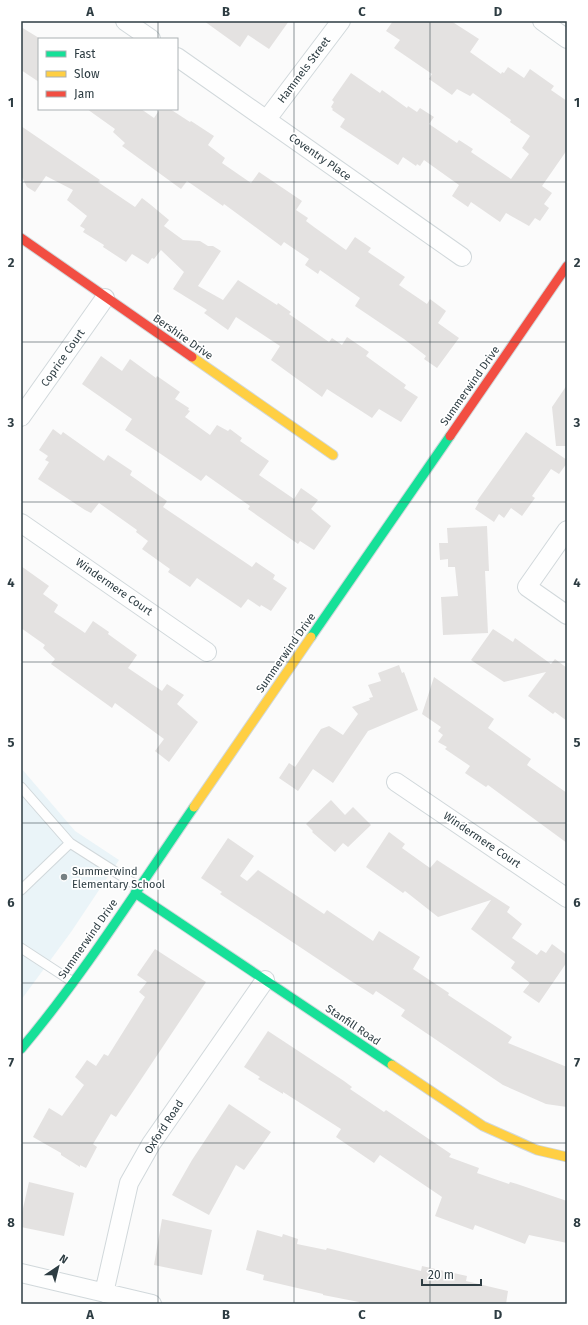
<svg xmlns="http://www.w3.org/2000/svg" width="588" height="1325" font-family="'Fira Sans',sans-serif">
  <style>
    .built { fill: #eaf4f8 }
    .building { fill: #e4e2e1 }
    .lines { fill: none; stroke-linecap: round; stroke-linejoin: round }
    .lane-casing { stroke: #d1d8db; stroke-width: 11 }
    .street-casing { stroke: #d1d8db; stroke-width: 20 }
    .fast-casing { stroke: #d1d8db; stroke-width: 11 }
    .slow-casing { stroke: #d1d8db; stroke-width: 11 }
    .jam-casing { stroke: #d1d8db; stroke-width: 11 }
    .lane { stroke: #fefefe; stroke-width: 9 }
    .street { stroke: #fefefe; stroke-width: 18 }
    .fast { stroke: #16e098; stroke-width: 9 }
    .slow { stroke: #ffcf43; stroke-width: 9 }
    .jam { stroke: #f24e42; stroke-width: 9 }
    .grid { fill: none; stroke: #2e3d43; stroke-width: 1; stroke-opacity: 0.55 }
    .poi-dot { fill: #768083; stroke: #fff; stroke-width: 1.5 }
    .labels { text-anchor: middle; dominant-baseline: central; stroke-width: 3.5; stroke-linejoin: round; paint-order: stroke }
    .street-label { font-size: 11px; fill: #2e3d43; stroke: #fff }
    .poi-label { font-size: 11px; fill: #2e3d43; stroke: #fff; text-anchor: start }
    .neatline { fill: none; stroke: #2e3d43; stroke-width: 1.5 }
    .grid-label { font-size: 13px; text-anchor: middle; font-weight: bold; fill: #2e3d43 }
  </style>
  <rect width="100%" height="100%" fill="#fbfbfb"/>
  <path class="built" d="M21 768 75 831 119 860 71 932 21 1000Z"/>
  <path class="building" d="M204 21H289L269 49 248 35 240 47Z
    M393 21H451L479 39 470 52 501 74 502 72 504 73 508 67 524 78 530 69 554 86 551 90 567 101V150L542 186 552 193 544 204 549 208 540 221 535 218 529 226 506 213 500 222 471 202 468 207 452 196 459 185 424 160 420 166 417 164 416 166 403 157 398 165 340 127 345 119 332 110 333 109 331 107 334 102 332 100 351 73 380 93 382 90 407 108 408 106 417 112 420 108 434 117 429 124 457 143 459 140 473 149 471 152 511 179 529 154 522 148 530 136 510 122 511 120 473 93 470 96 457 89 452 95 429 79 432 74 394 48 400 40 386 31Z
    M21 27 39 38V82L21 70Z
    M87 109H141L154 118 160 109H170L190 122 191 121 214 136 208 145 225 158 222 163 251 183 259 172 302 201 296 210 308 218 306 221 314 227 346 250 355 237 371 248 368 252 405 277 399 285 427 304 430 299 446 311 438 323 459 338 437 368 424 359 426 356 404 339 355 306 360 298 320 270 318 274 305 265 309 259 284 242 281 246 224 204 223 206 187 181 181 189 122 146 125 143 113 132 115 129Z
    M21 126 100 180 98 182 135 207 142 198 151 205 169 220 164 226 183 240 200 241 208 246H213L221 251 198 286 223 300 238 280 277 305 278 303 291 312 289 314 329 342 332 338 342 345 347 337 369 352 366 356 406 385 404 388 418 397 401 422 379 409 372 418 327 389 322 397 271 360 280 346 236 317 228 330 204 313 207 310 173 289 184 272 161 250 154 259 152 258 148 264 132 254 126 262 103 247 104 245 83 232 85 229 80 226 87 216 67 200 73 190 46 176 35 192 27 187 21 175Z
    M101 356 122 371 130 359 156 378 157 376 180 392 175 399 189 408 188 410 190 411 185 417 210 435 217 425 228 431 230 429 242 438 240 441 269 461 259 475 294 499 301 488 318 500 311 509 331 526 314 550 300 541 298 544 248 509 250 506 206 475 201 481 125 430 132 419 82 384Z
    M567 385V446H556L552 407Z
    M53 429 61 435 63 432 104 461 108 455 132 471 130 475 167 501 163 507 252 567 256 562 275 575 273 579 287 588 271 611 261 605 260 607 248 599 241 608 197 578 190 587 168 572 170 569 142 549 148 541 136 532 137 530 99 503 91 513 85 510 38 479 49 462 45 460 48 456 39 450Z
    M526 432 567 460V463L559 474 551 469 532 496 535 498 522 516 511 508 504 518 499 514 494 522 475 509 479 502 477 501Z
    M487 526 489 571H485L488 633 443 635 441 597 458 596 455 567H448V559L440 560 439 543H448L447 528Z
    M21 566 49 586 43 594 57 604 58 605 54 612 85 633 93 621 109 632 108 634 137 655 128 668 162 691 167 684 184 695 177 704 198 722 169 762 155 751 164 739 115 703 112 708 51 664 55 659 43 648 45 645 21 628Z
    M493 629 513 642 515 638 551 664 555 659 567 668V721L555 712 553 714 528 696 546 672 504 682 471 660Z
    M399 665 402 673 404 672 418 710 368 731 333 783 313 769 298 791 279 778 289 763 295 767 321 729 329 726 343 735 358 714 352 707 370 700 369 698 373 697 368 685 381 681 378 673Z
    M434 677 494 719 488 728 531 759 527 765 567 793V843L488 785 486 787 465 773 470 766 445 749 447 747 438 742 443 735 438 731 441 727 422 714Z
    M331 800 345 815 353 807 371 825 348 847 343 843 335 852 312 832 313 831 306 824Z
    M389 832 405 844 402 848 430 868 437 860 510 907 507 912 522 924 512 938 537 955 541 950 546 953 552 944 567 955V962L539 1003 523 992 530 983 511 968 515 962 471 929 491 900 438 917 405 891 403 893 366 867Z
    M228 838 254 856 240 876 247 881 258 870 324 914 327 910 373 941 379 931 420 957 413 969 449 993 448 995 512 1037 508 1043 567 1067V1107L546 1104 503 1085 401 1016 405 1010 376 991 373 995 351 981 220 894 222 892 201 878Z
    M155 949 206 982 116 1117 111 1114 93 1144 97 1147 86 1168 80 1165V1167L61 1155V1153L33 1137 49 1108 62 1116 84 1085 75 1077 87 1060 96 1066 104 1054 108 1056 145 997 139 992 147 982 137 975Z
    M268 1031 344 1081 352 1087 350 1089 384 1112 386 1110 451 1154 449 1157 479 1168 477 1173 509 1184 510 1182 517 1184 567 1201V1243L529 1235 525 1244 475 1225 473 1230 435 1216 442 1197 380 1155 374 1163 336 1137 341 1129 283 1092V1094L258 1079 260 1077 244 1067Z
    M229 1104 271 1132 244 1170 236 1165 209 1215 172 1195 192 1160Z
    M29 1182 74 1193 64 1236 21 1227V1217Z
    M162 1219 212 1230 202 1275 154 1265Z
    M257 1230 282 1237 283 1234 298 1239 297 1244 326 1250 327 1248 421 1271 422 1266 467 1276 466 1281 508 1291 506 1304H359V1302L323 1295V1294L263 1280 264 1275 246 1270Z"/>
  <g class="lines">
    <defs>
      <path id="lane" d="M21 787 70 843 139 887
        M21 890 70 843
        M21 948 73 982"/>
      <path id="street" d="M125 21 151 39
        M542 21 567 39
        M177 57 462 257
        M267 119 341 21
        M21 417 105 298
        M21 523 207 652
        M567 530 527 587 567 615
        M396 782 567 898
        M21 1273 152 1304
        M104 1293 129 1183 151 1144 265 980"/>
      <path id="fast" d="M311 637 450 436
        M135 893 392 1065
        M21 1049C85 973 138 888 194 807"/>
      <path id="slow" d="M192 357 333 455
        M194 807 311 637
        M392 1065 483 1126 537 1150 567 1157"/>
      <path id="jam" d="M21 238 192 357
        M450 436 567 266"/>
    </defs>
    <use href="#lane" class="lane-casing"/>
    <use href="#street" class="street-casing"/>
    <use href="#fast" class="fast-casing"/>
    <use href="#slow" class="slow-casing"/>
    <use href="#jam" class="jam-casing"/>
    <use href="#lane" class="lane"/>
    <use href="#street" class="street"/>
    <use href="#fast" class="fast"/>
    <use href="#slow" class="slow"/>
    <use href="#jam" class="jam"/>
  </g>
  <path class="grid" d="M158 21V39M294 21V1304M430 21V1304M158 109V1304M21 182H567M21 342H567M21 502H567M21 662H567M21 823H567M21 983H567M21 1143H567"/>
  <circle class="poi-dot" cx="64" cy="877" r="4"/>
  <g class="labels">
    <g class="street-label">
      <text transform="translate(304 70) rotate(-53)">Hammels Street</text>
      <text transform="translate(320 157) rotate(35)">Coventry Place</text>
      <text transform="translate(183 337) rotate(35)">Bershire Drive</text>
      <text transform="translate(63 358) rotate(-55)">Coprice Court</text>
      <text transform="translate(470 386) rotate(-55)">Summerwind Drive</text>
      <text transform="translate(114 587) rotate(35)">Windermere Court</text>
      <text transform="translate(286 653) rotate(-55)">Summerwind Drive</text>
      <text transform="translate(482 840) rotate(34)">Windermere Court</text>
      <text transform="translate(88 939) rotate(-55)">Summerwind Drive</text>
      <text transform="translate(353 1025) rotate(34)">Stanfill Road</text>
      <text transform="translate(164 1127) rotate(-57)">Oxford Road</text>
    </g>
    <g class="poi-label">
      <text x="72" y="871">Summerwind<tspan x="72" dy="13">Elementary School</tspan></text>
    </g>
  </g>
  <rect width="588" height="1325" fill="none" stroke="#ffffff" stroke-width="44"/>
  <rect x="38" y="38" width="140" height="72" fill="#ffffff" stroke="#abb1b4"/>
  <rect x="46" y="51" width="20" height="6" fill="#16e098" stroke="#abb1b4"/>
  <text x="74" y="58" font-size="12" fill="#2e3d43">Fast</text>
  <rect x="46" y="71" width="20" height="6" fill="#ffcf43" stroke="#abb1b4"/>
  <text x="74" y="78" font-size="12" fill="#2e3d43">Slow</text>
  <rect x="46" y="91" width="20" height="6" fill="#f24e42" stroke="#abb1b4"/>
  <text x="74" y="98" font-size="12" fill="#2e3d43">Jam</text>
  <g transform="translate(58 1267) rotate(35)" stroke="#ffffff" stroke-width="3" paint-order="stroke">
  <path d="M0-3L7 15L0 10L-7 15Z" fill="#2e3d43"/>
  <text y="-6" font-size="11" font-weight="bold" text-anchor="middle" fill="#2e3d43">N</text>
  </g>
  <path d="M422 1279v6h59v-6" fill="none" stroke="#2e3d43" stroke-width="2"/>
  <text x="428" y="1279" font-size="12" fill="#2e3d43" stroke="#ffffff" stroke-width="3" paint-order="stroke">20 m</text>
  <rect x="22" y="22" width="544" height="1281" class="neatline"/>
  <g class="grid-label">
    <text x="90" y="16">A</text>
    <text x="226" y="16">B</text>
    <text x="362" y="16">C</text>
    <text x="498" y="16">D</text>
    <text x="11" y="107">1</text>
    <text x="577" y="107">1</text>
    <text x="11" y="267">2</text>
    <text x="577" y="267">2</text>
    <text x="11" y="427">3</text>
    <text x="577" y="427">3</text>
    <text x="11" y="587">4</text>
    <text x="577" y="587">4</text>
    <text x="11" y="747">5</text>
    <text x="577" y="747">5</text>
    <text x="11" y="907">6</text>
    <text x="577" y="907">6</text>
    <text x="11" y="1067">7</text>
    <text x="577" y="1067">7</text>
    <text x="11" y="1227">8</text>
    <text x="577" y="1227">8</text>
    <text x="90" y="1319">A</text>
    <text x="226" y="1319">B</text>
    <text x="362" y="1319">C</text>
    <text x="498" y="1319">D</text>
  </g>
</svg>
